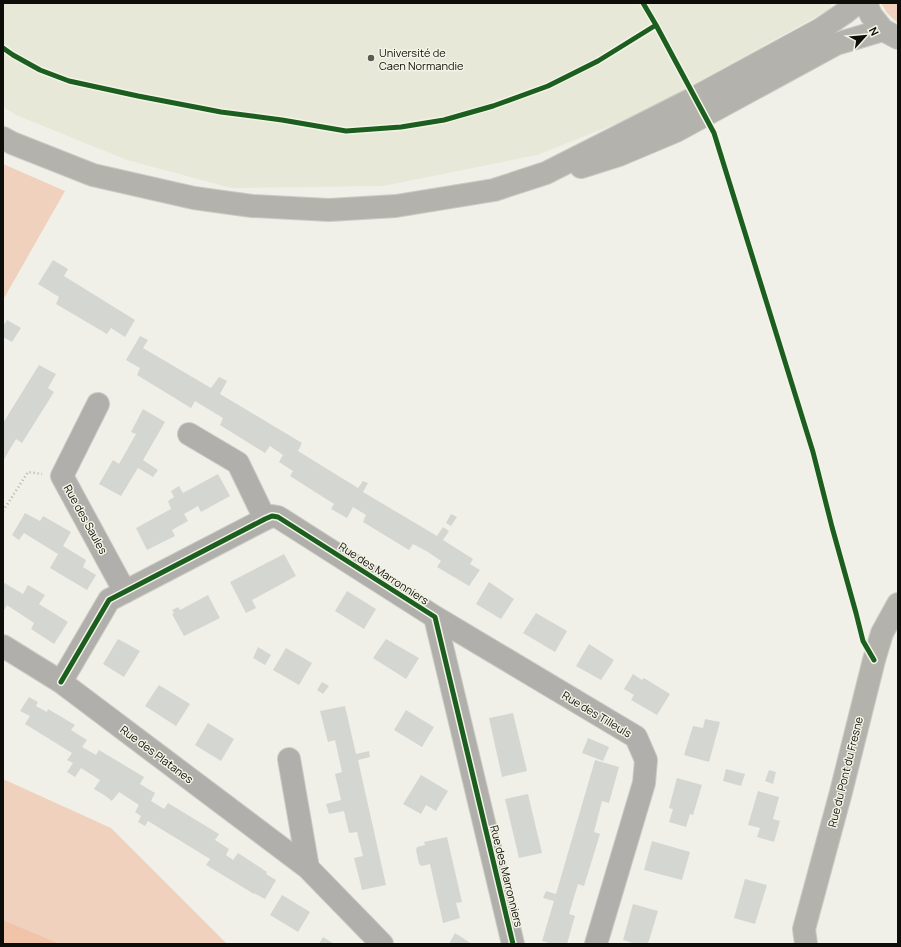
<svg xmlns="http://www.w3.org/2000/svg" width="901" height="947" font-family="Manrope,sans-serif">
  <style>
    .built { fill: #e8e8d8 }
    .green { fill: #f0d1be }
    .forest { fill: #f1c3a9 }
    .building { fill: #d4d6d1 }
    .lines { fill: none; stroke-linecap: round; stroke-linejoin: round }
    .minor-casing { stroke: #cbcbc5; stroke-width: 24 }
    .major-casing { stroke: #cbcbc5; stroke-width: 24 }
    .path { stroke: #b1b0ac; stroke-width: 2.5; stroke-dasharray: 1 3; stroke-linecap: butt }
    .minor { stroke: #b0afac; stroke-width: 22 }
    .major { stroke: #b4b2ac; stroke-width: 22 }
    .cycleway-casing { stroke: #f3f4e5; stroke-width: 8 }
    .cycleway { stroke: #1b5e20; stroke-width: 5 }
    .poi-dot { fill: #5c5c57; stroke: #f3f4e5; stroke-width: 1.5 }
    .labels { text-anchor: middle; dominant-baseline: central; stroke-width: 3; stroke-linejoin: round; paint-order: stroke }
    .poi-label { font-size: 11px; fill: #0d0d09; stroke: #f3f4e5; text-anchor: start }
    .street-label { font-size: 11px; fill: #0d0d09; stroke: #f3f4e5 }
  </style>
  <rect width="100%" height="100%" fill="#f0f0e8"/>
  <path class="built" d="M3 3H833L828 10 638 115 537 155 383 186 231 188 127 160 16 115 3 107Z"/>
  <path class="green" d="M881 3H898V23L887 13Z
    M3 164 65 191 3 300Z
    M3 779 111 828 227 944H3Z"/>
  <path class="forest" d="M3 920 59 944H3Z"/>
  <path class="building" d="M53 260 68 269 64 276 135 320 125 337 111 328 107 334 56 304 59 297 38 284Z
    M7 320 21 328 12 342 3 337V326Z
    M140 336 148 340 143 348 211 388 219 377 227 381 220 394 302 443 298 451 358 488 363 481 368 483 363 492 437 536 443 527 449 531 443 540 473 559 470 564 480 570 469 586 437 567 441 561 428 552 413 544 409 550 363 522 366 515 353 507 347 518 331 509 334 504 290 476 293 471 279 462 283 455 270 446 265 453 220 425 223 418 195 401 191 408 137 375 140 368 126 360Z
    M39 365 56 374 48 388 54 392 22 443 16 439 3 461V423Z
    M143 409 165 422 143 460 158 470 153 477 138 468 121 496 99 484 113 460 119 464 136 434 131 432Z
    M218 474 230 496 201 512 198 506 184 514 188 521 172 530 175 536 147 550 136 528 171 509 168 501 174 497 171 491 179 486 183 493Z
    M25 513 40 521 43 516 71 532 63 546 86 560 83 567 96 575 87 590 50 568 58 554 24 533 19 540 12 535Z
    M451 514 457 517 451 526 446 523Z
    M284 554 296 576 252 600 256 608 246 613 230 582Z
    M3 582 23 594 28 585 45 595 39 604 68 622 54 644 31 629 34 623 7 605 3 612Z
    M489 582 514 599 501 619 476 604Z
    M347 591 376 609 364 629 335 611Z
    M208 595 220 618 184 636 172 614 174 613 172 610 178 607 180 610Z
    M536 613 567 631 555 652 523 633Z
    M118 639 140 651 124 677 103 664Z
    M386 639 419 658 406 679 373 658Z
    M589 644 614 660 601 680 576 666Z
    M258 647 271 655 265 665 253 658Z
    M286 648 312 663 299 685 273 670Z
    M633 674 642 680 644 678 670 694 657 715 631 700 634 695 624 689Z
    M322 682 329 686 323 694 317 690Z
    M159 685 190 704 176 726 145 706Z
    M29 697 38 702 36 706 47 712 48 709 75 725 71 730 87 740 82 747 96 755 99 750 144 777 140 784 155 793 151 801 164 809 168 803 219 834 215 840 229 849 226 855 233 860 238 853 267 872 266 874 276 880 265 899 254 893V894L206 865 210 859 148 821 145 826 138 822 141 816 135 812 139 805 119 792 112 801 104 795 94 789 100 780 81 768 75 777 67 772 73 763 67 760 72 753 25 724 30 716 20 711Z
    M345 706 356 754 369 751 370 757 358 760 386 885 362 890 354 858 363 856 357 832 349 833 344 811 329 814 326 804 341 800 335 774 342 772 335 740 328 742 320 711Z
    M406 710 434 727 422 747 394 730Z
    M513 713 527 771 502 777 489 718Z
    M705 719 720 722 709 762 684 755 693 726 703 728Z
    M208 723 234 739 221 761 195 745Z
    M588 738 609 747 603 761 582 753Z
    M595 760 619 767 609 803 602 801 594 832 600 834 584 886 578 884 569 914 575 916 567 944H553L542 941 554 901 543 898 546 891 556 894Z
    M726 769 745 774 741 786 723 781Z
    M769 770 776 772 773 784 765 781Z
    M421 775 448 791 436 811 426 805 421 814 403 804Z
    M677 778 702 785 693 815 690 814 686 827 669 822 673 809 669 808Z
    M758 791 779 797 773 819 780 821 774 842 757 837 760 828 748 825Z
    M528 794 542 853 519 858 505 799Z
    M447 837 462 902 456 903 460 918 443 923 430 864 422 866 419 864 416 850 417 847 425 845 424 842Z
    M652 841 690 852 682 880 644 870Z
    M745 879 767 885 755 924 734 918Z
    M282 895 310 912 298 932 270 915Z
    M633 904 658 911 648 944H636L623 940Z
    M455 933 472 944H449Z
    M323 937 334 944H319Z"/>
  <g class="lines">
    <defs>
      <path id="minor" d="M98 404 62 476 125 592
        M189 434 238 463 265 519
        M435 617 636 737 646 760 644 783 596 944
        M3 646 61 682 308 868 382 944
        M61 682 109 600 265 519 272 516 278 517 435 617 513 944
        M289 759 308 868"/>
      <path id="major" d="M866 3 871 15 883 30 898 38
        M3 138 12 143 93 175 194 198 252 206 329 210 396 206 494 190 546 173 696 97 821 29 846 12 857 3
        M581 167 619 155 676 131 836 44 883 30
        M806 944 804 929 841 792 874 660 882 633 898 604"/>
    </defs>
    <use href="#minor" class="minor-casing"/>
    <use href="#major" class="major-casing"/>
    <path class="path" d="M3 511 28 472 42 474"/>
    <use href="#minor" class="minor"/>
    <use href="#major" class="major"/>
    <defs>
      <path id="cycleway" d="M656 25 714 133 813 452 832 527 856 613 863 641 874 660
        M3 48 13 55 40 70 69 81 138 96 221 112 282 120 346 131 401 127 444 120 493 106 548 86 598 61 656 25 643 3
        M61 682 109 600 265 519 272 516 278 517 435 617 513 944"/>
    </defs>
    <use href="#cycleway" class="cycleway-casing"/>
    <use href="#cycleway" class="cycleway"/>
  </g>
  <circle class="poi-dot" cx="371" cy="58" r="4"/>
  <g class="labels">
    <g class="poi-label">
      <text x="379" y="52">Université de<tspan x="379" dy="13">Caen Normandie</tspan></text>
    </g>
    <g class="street-label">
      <text transform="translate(86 519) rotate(61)">Rue des Saules</text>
      <text transform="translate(384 573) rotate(33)">Rue des Marronniers</text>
      <text transform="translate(597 714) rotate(31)">Rue des Tilleuls</text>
      <text transform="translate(157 754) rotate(37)">Rue des Platanes</text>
      <text transform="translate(845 772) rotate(-76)">Rue du Pont du Fresne</text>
      <text transform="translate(507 876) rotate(76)">Rue des Marronniers</text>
    </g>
  </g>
  <rect width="901" height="947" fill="none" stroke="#0d0d09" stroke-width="8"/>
  <g transform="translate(865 36) rotate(63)" stroke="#f3f4e5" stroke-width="3" paint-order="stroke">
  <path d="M0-3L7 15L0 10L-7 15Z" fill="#0d0d09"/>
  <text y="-6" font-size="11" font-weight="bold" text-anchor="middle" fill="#0d0d09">N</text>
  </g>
</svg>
